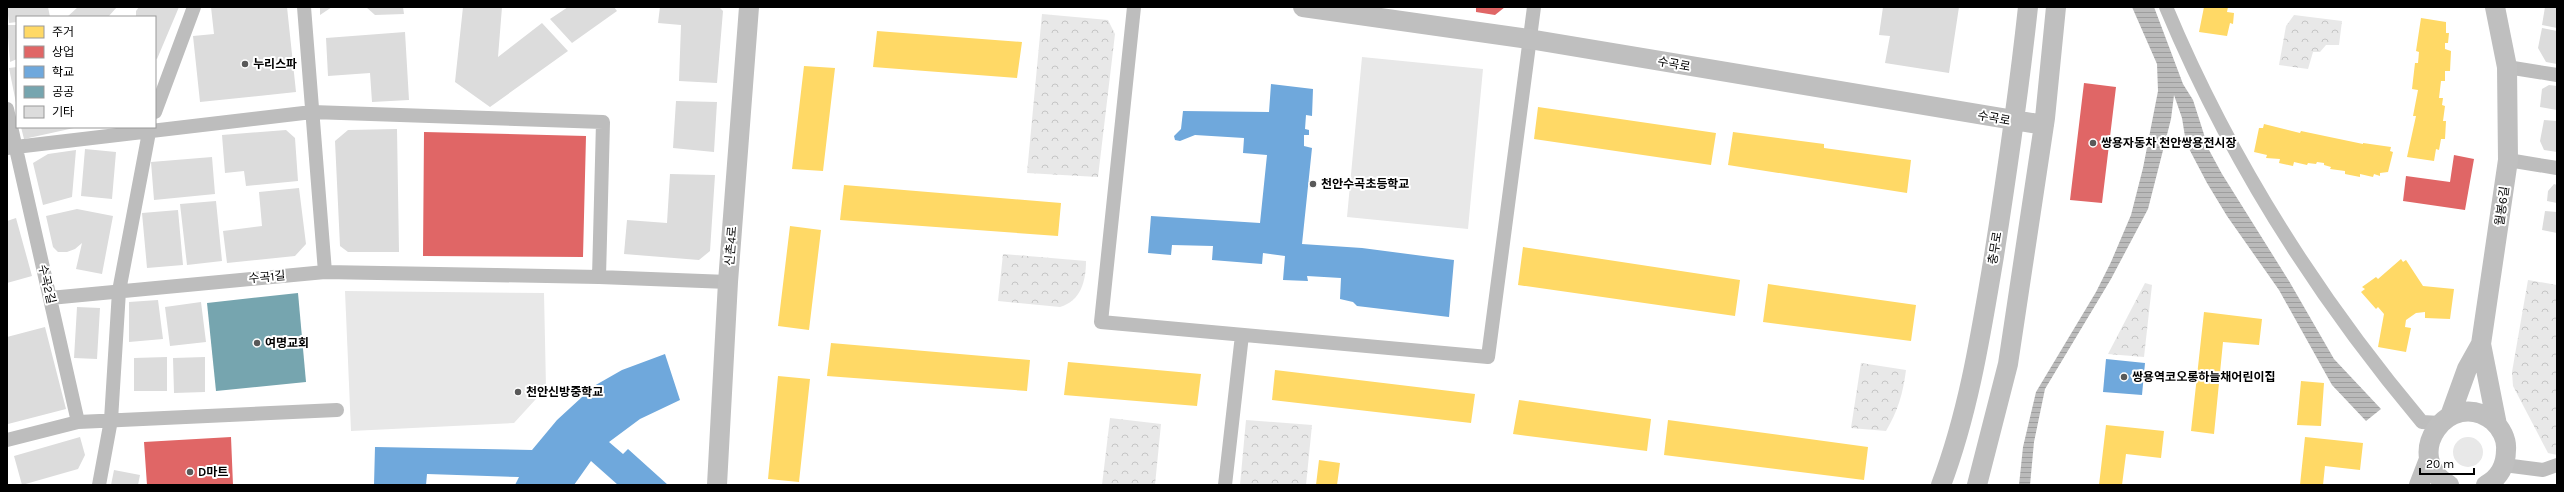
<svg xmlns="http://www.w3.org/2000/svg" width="2564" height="492" font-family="Karla,'Noto Sans KR',sans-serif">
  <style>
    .grass { fill: #e8e8e8 }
    .forest { fill: url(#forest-crowns) }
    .water { fill: url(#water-rules) }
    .homes { fill: #ffd966 }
    .shops { fill: #e06666 }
    .schools { fill: #6fa8dc }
    .public { fill: #76a5af }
    .building { fill: #dcdcdc }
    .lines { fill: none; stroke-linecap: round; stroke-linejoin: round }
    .street { stroke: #bdbdbd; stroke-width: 14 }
    .secondary { stroke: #bfbfbf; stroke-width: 20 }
    .poi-dot { fill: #595959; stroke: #fff; stroke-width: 1.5 }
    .labels { text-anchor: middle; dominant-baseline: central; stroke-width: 4; stroke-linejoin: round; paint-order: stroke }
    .poi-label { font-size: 12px; font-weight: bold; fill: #000; stroke: #fff; text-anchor: start }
    .street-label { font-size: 12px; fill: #000; stroke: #fff }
  </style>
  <defs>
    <pattern id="forest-crowns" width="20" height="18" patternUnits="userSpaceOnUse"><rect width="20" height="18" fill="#e8e8e8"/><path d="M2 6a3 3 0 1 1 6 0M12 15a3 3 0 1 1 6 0" fill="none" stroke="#c5c5c5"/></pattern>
    <pattern id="water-rules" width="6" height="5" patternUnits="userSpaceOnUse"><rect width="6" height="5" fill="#bababa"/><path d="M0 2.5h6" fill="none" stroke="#9e9e9e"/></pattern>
  </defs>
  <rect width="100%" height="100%" fill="#fff"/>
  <path class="grass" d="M1362 57 1483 69 1468 229 1347 217Z
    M345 291 544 293 546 388 514 423 351 431Z
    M2453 452a15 15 0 1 1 30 0a15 15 0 1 1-30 0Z"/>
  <path class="forest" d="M1042 14 1108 20 1115 34 1098 177 1027 173Z
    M2294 15 2342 21 2339 45H2326L2320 52H2313L2308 69 2279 65 2286 26Z
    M1003 254 1086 261C1086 281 1081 301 1060 307L998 301Z
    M2528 280 2557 285V455L2548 453 2513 386 2512 372Z
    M2145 283 2152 285 2144 357 2108 354Z
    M1861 363 1906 370C1903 393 1898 411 1886 431L1851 428Z
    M1110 418 1161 424 1155 485H1102Z
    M1246 420 1312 425 1306 485H1240Z"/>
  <path class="water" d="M2132 7H2154L2183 84 2193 100 2209 150 2222 174 2289 281 2334 359 2381 409 2366 421 2332 385 2279 290 2227 216 2207 183 2186 143 2182 118 2174 95 2171 119 2148 209 2111 279 2045 389 2034 442 2030 485H2019L2023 447 2036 392 2096 292 2111 262 2131 215 2143 168 2158 91 2157 64Z"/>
  <path class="homes" d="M2204 7H2228L2227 12 2234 13 2233 24 2230 23 2227 36 2199 32Z
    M2421 18 2446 22V33H2449L2448 43H2445V49L2451 51 2450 71H2445V81H2441L2439 98H2443L2442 105 2445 106 2443 121H2446L2445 139H2441L2439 150 2436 149 2434 161 2407 157 2416 116H2413L2418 90 2412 89 2415 63H2418L2419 52 2416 51Z
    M877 31 1022 42 1017 78 873 67Z
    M804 66 835 68 823 171 792 169Z
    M1538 107 1716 133 1711 165 1534 139Z
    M2264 124 2300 133 2301 131 2363 144V143L2391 147 2390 151 2393 152 2388 172 2380 173V176L2374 174 2373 177 2360 174V177L2345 174V171L2330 169 2331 167 2324 165V163L2317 162 2316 164 2308 163 2307 165 2294 162 2293 166 2279 163 2280 159 2266 158 2267 155 2254 152 2259 128H2263Z
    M1733 132 1824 144V148L1911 160 1907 193 1728 165Z
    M844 185 1061 203 1058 236 840 220Z
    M790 226 821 230 809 330 778 326Z
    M1523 247 1740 280 1735 316 1518 285Z
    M2401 259 2403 262 2406 260 2423 286 2454 289 2450 319 2425 318V312L2416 313 2406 320 2405 327 2411 328 2406 352 2378 347 2384 314 2378 307 2376 309 2361 292 2365 289 2362 287 2376 277 2378 279Z
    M1768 284 1916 305 1911 341 1763 322Z
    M2204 312 2262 319 2259 345 2223 342 2214 434 2191 431Z
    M831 343 1030 360 1027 391 827 376Z
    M1068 362 1201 374 1197 406 1064 395Z
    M1275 370 1475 394 1471 423 1272 400Z
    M778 376 810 379 799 482 768 479Z
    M2301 381 2324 383 2321 426 2297 425Z
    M1519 400 1651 419 1647 451 1513 434Z
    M1668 420 1868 447 1864 480 1664 455Z
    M2106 425 2164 431 2161 458 2126 454 2122 485H2099Z
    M2305 437 2363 443 2360 470 2325 466 2323 485H2300Z
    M1319 460 1340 463 1337 485H1316Z"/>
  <path class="shops" d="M1476 7H1505L1495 15 1476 12Z
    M2084 83 2116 87 2102 203 2070 200Z
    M424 132 586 136 583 257 423 256Z
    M2454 155 2474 159 2465 210 2403 201 2406 176 2450 182Z
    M231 437 233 485H147L144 442Z"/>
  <path class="schools" d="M1271 84 1313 89 1312 116 1306 115 1305 129 1309 130V135H1304V146L1312 148 1302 244 1362 248 1454 260 1449 317 1357 306 1353 302 1340 299 1341 278 1307 276 1308 281 1283 280 1285 256 1263 253 1262 264 1212 260 1213 246 1172 245 1171 255 1148 253 1151 216 1260 223 1267 155 1243 153 1244 138 1195 135 1180 141 1175 140 1174 136 1181 129 1183 111 1269 112Z
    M665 354 680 400 640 419 609 442 623 454 628 449 668 485H618L591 461 574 485H515L519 477 427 474 426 485H374L375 447 532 450 557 420 594 386 622 370Z
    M2106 359 2145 363 2142 395 2103 392Z"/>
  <path class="public" d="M298 293 306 382 216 391 207 303Z"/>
  <path class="building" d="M7 7H48L50 17H17V22L9 23Z
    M78 7H117L108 17H67Z
    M139 7H179L157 59 155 58V17H136V11Z
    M211 7H287L296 92 200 102 193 36 214 34Z
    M320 7H332L320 15Z
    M366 7H403L404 14 375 15Z
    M463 7H502L498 57 542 23 568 51 490 107 455 82Z
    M568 7H614L617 11 572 43 550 19Z
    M660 7H719L723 11 717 83 679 81 681 25 658 23Z
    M1883 7H1959L1949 73 1885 63 1890 36 1879 35Z
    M2545 7H2557V28L2542 25Z
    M7 25H17V59L10 62Z
    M2542 28 2557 31V64L2546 62 2538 48Z
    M405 32 409 100 372 102 370 73 328 76 326 38Z
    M17 67V103H16L9 68Z
    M2549 85 2557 86V110L2540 107 2542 89Z
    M676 101 717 102 714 152 673 148Z
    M2544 120 2557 121V152L2544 150 2540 141Z
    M21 127H74V128L24 139Z
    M397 129 399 252H348L340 246 335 141 348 130Z
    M286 130 295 138 298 181 246 186 244 171 225 173 222 135Z
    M85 149 116 152 112 199 81 196Z
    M76 150 72 197 43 205 33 163 48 154Z
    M212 157 215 194 154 200 151 162Z
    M670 174 715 175 710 251 699 260 624 254 627 220 667 223Z
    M2554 184 2557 185V203L2547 201 2548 191Z
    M299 188 306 244 295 256 227 263 223 231 262 226 259 192Z
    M216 201 222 261 187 265 180 204Z
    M77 209 113 216 102 274 76 269 82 243 75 249 67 252H58L53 247 46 216Z
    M178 210 183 265 147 268 142 213Z
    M2545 211 2557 212V233L2542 230Z
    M16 218 32 276 7 283V221Z
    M158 300 163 339 129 342V302Z
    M201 302 206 342 170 346 165 307Z
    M77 307 100 308 97 359 74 358Z
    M45 327 66 409 8 424 7 337Z
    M167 357V391H134V358Z
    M205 357V392L174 393 173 358Z
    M80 437 85 455 78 469 22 485 14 456Z
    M114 470 140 475 138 485H111Z"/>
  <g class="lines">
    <path class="street" d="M304 7 325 272
      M1134 7 1101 322 1488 357 1534 7
      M2166 7C2229 158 2317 297 2422 422L2440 423
      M2507 67 2557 75
      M7 109 78 422
      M155 112 194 7
      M7 148 312 112 603 122 599 277
      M2508 160 2557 168
      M50 298 325 272 599 277 728 282
      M7 440 78 422 337 410
      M2504 465 2543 470 2557 465
      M99 485 111 420 119 291 150 127
      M1225 485 1242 335"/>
    <path class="secondary" d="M1303 7 1529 39 2044 125
      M2481 344 2497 425
      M2450 416 2467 369 2481 344 2508 160 2507 67 2495 7
      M717 485 728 282 749 7
      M1941 485C1969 411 1981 333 1994 256 2007 173 2019 90 2028 7
      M1977 485 2008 364 2045 118 2056 7
      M2419 485 2429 459
      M2449 485C2400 457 2449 386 2493 421 2501 428 2507 439 2506 450 2506 465 2499 478 2486 485"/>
  </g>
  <g class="poi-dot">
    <circle cx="245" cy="64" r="4"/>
    <circle cx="2093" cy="143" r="4"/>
    <circle cx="1313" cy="184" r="4"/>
    <circle cx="257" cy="343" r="4"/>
    <circle cx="2124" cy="377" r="4"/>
    <circle cx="518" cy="392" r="4"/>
    <circle cx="190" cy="472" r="4"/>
  </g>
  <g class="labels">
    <g class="poi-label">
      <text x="253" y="64">누리스파</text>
      <text x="2101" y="143">쌍용자동차 천안쌍용전시장</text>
      <text x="1321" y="184">천안수곡초등학교</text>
      <text x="265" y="343">여명교회</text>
      <text x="2132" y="377">쌍용역코오롱하늘채어린이집</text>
      <text x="526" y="392">천안신방중학교</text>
      <text x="198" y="472">D마트</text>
    </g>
    <g class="street-label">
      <text transform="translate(1674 64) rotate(10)">수곡로</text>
      <text transform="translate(1994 118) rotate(10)">수곡로</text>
      <text transform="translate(2502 206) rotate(-82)">월봉6길</text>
      <text transform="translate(731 246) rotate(-86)">신촌4로</text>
      <text transform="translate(1995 248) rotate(-81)">충무로</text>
      <text transform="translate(267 277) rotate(-5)">수곡1길</text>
      <text transform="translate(47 284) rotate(77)">수곡2길</text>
    </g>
  </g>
  <rect width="2564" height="492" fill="none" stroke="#000000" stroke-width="16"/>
  <rect x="16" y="16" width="140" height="112" fill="#ffffff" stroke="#999999"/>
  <rect x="24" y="26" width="20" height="12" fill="#ffd966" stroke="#999999"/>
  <text x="52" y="36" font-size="12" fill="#000000">주거</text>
  <rect x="24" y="46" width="20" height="12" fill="#e06666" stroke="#999999"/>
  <text x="52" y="56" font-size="12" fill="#000000">상업</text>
  <rect x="24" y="66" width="20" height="12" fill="#6fa8dc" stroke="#999999"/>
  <text x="52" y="76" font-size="12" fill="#000000">학교</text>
  <rect x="24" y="86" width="20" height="12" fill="#76a5af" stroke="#999999"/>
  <text x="52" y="96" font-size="12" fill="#000000">공공</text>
  <rect x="24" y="106" width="20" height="12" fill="#dcdcdc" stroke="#999999"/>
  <text x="52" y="116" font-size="12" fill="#000000">기타</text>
  <path d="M2420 468v6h54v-6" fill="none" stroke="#000000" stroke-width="2"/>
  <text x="2426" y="468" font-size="12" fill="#000000" stroke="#ffffff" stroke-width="3" paint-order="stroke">20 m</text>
</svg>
